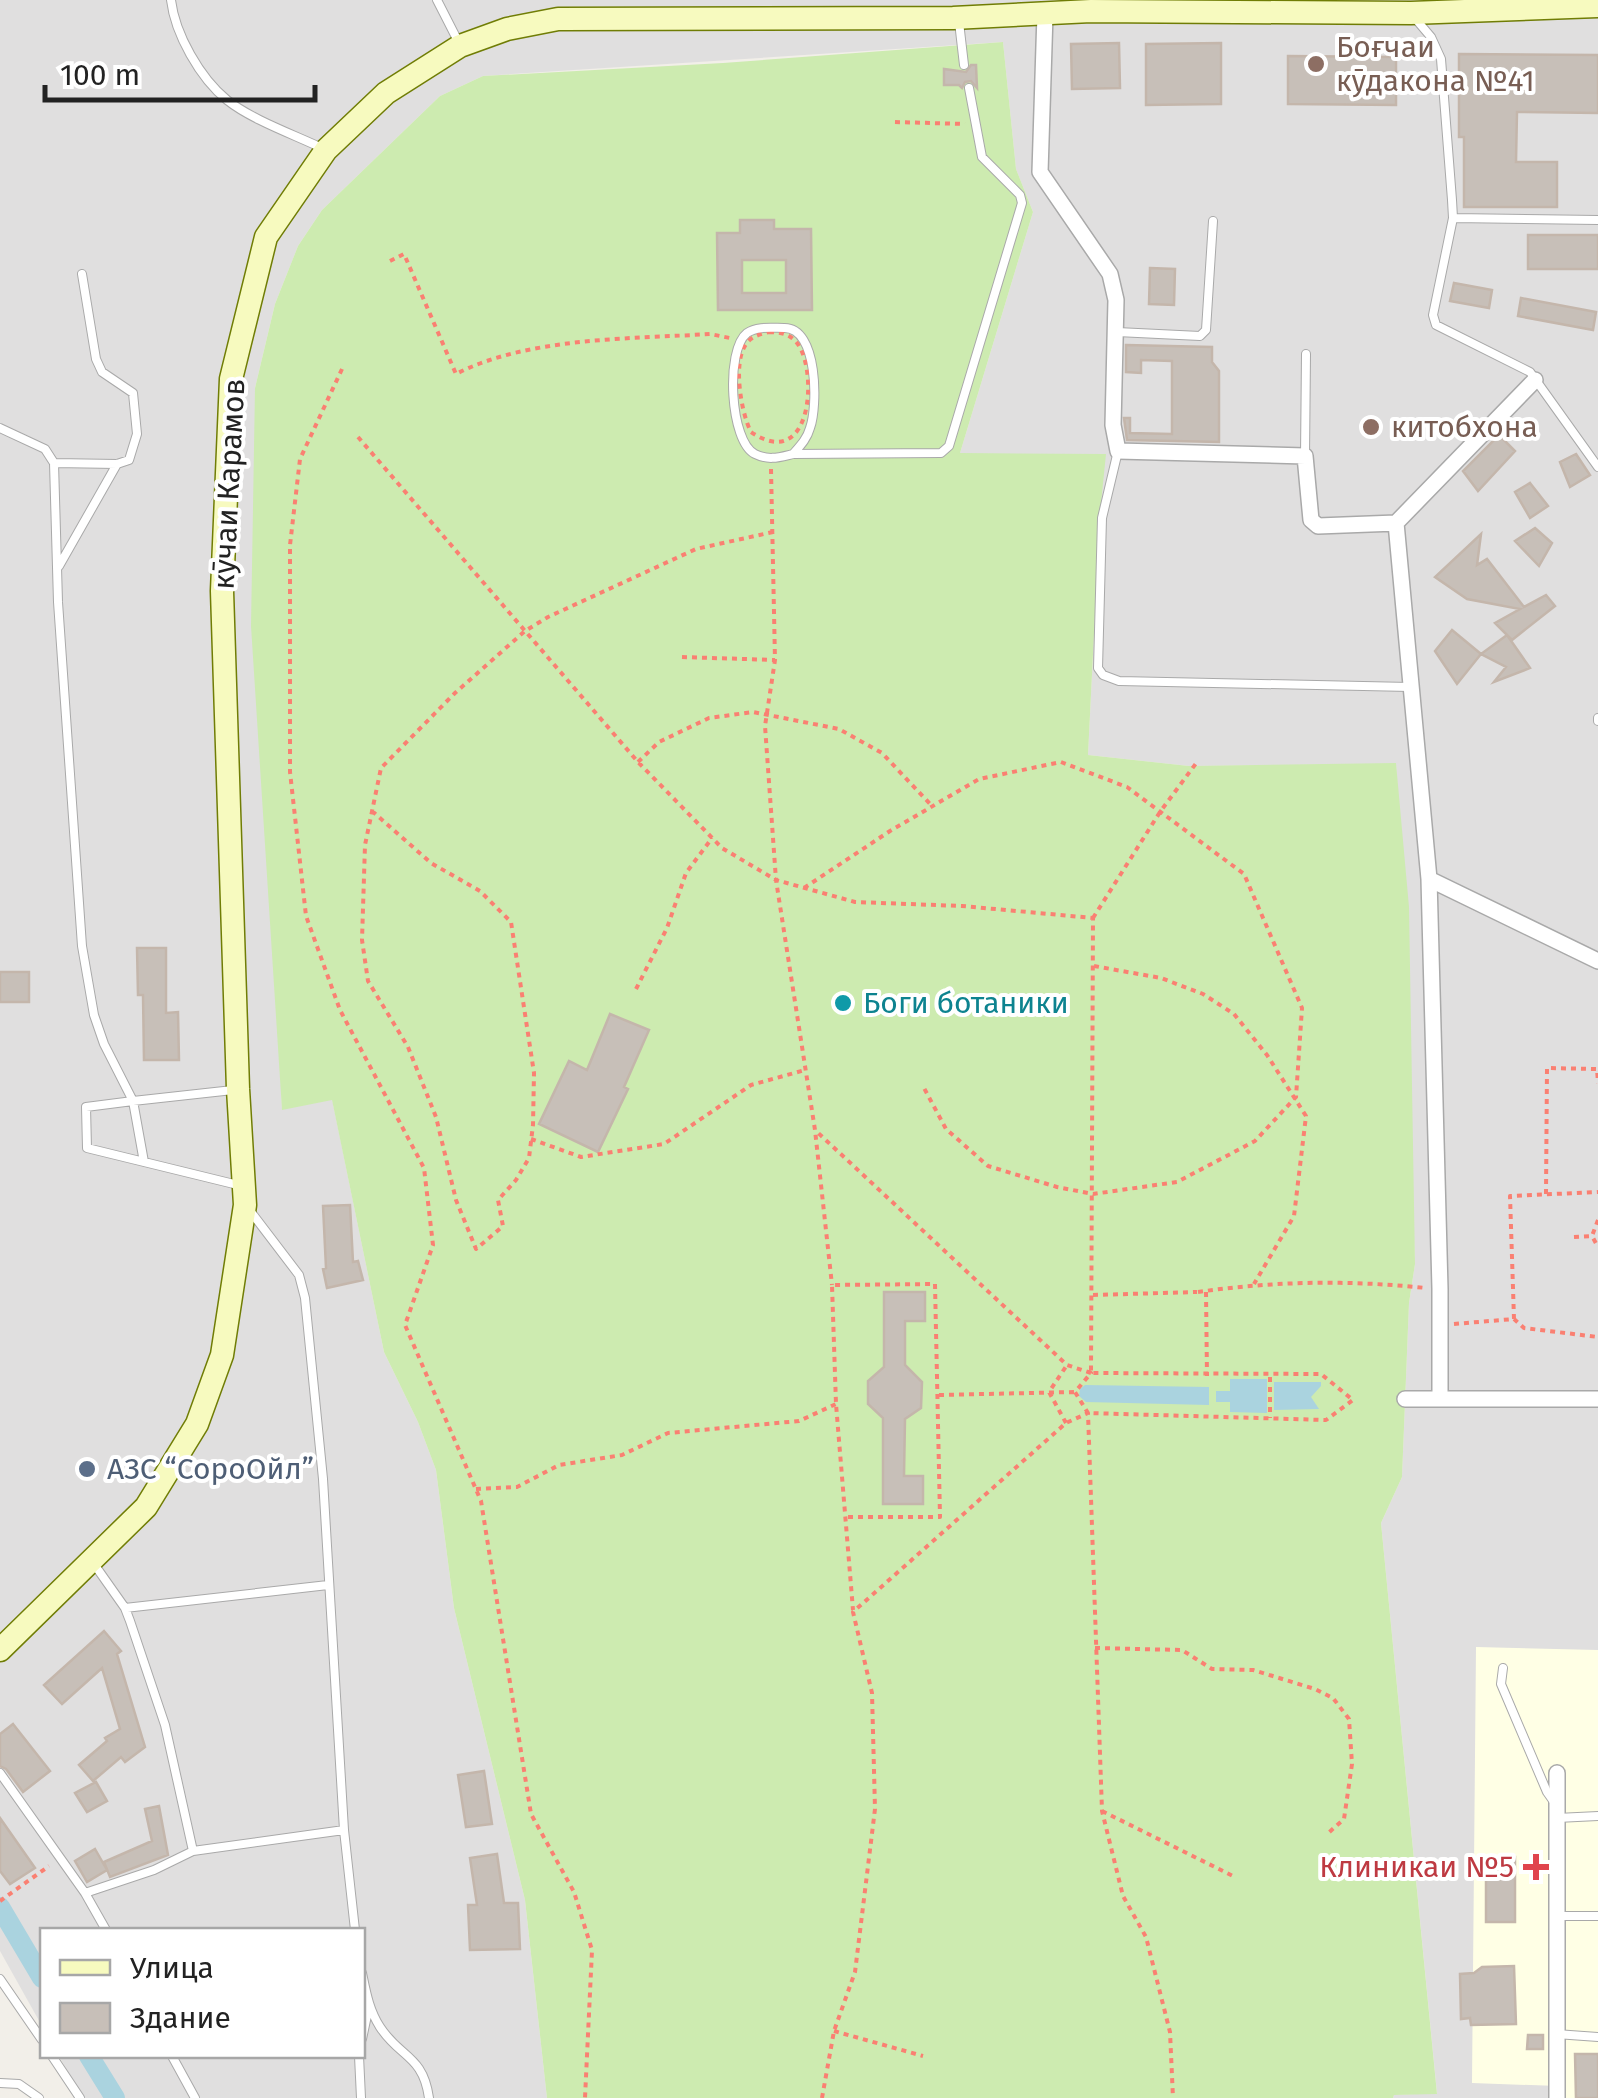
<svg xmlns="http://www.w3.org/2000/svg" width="1598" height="2098" font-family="'Fira Sans',sans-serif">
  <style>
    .residential { fill: #e0dfdf }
    .education { fill: #ffffe5 }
    .grass { fill: #cdebb0 }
    .water { fill: #aad3df }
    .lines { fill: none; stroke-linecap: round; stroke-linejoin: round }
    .canal { stroke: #aad3df; stroke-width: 20 }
    .building { fill: #c7bfb8; stroke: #c4b6ab; stroke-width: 2.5; fill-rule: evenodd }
    .lane-casing { stroke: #a9a9a9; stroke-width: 10 }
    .street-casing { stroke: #a9a9a9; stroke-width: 18 }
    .secondary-casing { stroke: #707d05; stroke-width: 25 }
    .path { stroke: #fa8072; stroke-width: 4; stroke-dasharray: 5 5; stroke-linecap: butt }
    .lane { stroke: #fff; stroke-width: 8 }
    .street { stroke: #fff; stroke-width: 15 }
    .secondary { stroke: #f7fabf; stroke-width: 22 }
    .education-dot { fill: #8d6e63; stroke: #fff; stroke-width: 4 }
    .culture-dot { fill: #0f9aa8; stroke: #fff; stroke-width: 4 }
    .service-dot { fill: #5c6f8a; stroke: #fff; stroke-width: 4 }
    .health-dot { fill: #e0444e; stroke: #fff; stroke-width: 4 }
    .labels { text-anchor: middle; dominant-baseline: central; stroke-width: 8; stroke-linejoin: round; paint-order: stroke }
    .education-label { font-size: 30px; fill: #785e54; stroke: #fff; text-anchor: start }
    .street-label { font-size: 30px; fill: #222; stroke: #fff }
    .culture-label { font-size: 30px; fill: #0d838f; stroke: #fff; text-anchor: start }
    .service-label { font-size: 30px; fill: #4e5e75; stroke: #fff; text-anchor: start }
    .health-label { font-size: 30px; fill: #be3a42; stroke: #fff; text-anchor: end }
  </style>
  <rect width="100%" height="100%" fill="#f2efe9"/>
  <path class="residential" d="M0 0H1598V2098H1393L1394 2095 1437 2093 1381 1523 1402 1477 1409 1303 1415 1264 1396 764 1189 766 1088 755 1100 513 960 453 1033 212 1016 169 1003 42 483 76 440 96 322 210 298 246 275 304 255 388 282 1109 332 1099 384 1352 418 1422 436 1470 454 1608 525 1900 547 2098H83L59 2056H362V1930H42V2026L0 1951Z"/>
  <path class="education" d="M1476 1647 1598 1650V2098H1562L1558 2086 1472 2083Z"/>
  <path class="grass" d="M1003 42 1016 169 1033 212 960 453 1106 454 1100 513 1088 755 1189 766 1396 763 1409 907 1415 1264 1409 1303 1402 1477 1381 1523 1437 2094 1394 2095 1393 2098H547L525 1900 454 1608 436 1470 418 1422 384 1352 332 1100 282 1110 251 626 255 388 275 304 298 246 322 210 440 96 483 76 723 63Z"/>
  <path class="water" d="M1230 1379H1267V1413L1230 1412V1402H1216V1391H1230Z
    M1274 1382H1321V1386L1311 1397 1319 1409 1274 1410Z
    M1085 1385 1209 1387V1405L1086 1402 1079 1396 1080 1389Z"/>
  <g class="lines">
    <path class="canal" d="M0 1907 42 1978
      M89 2056 115 2098"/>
  </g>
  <path class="building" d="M1119 43 1120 88 1072 89 1071 44Z
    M1221 43V104L1146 105V44Z
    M1459 54 1598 55V113L1517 112 1516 162H1557V207H1464V137H1459Z
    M1288 56 1396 57V105L1288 104Z
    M971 65H976L977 88 971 81 965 82 962 88 959 85H944V69L966 72Z
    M740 220H774V229H811L812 310H718L717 233H740ZM742 260H786V293H742Z
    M1528 235H1598V269H1528Z
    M1150 268 1175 269 1174 305 1149 304Z
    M1454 283 1492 290 1489 308 1450 301Z
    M1521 298 1596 312 1593 330 1518 316Z
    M1126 345 1212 347V362L1219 371V442L1127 440 1124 418H1130V433L1172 434V361L1141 360V373L1126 372Z
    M1499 435 1515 451 1478 491 1463 471Z
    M1576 454 1590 475 1570 487 1560 462Z
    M1530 483 1548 506 1530 518 1515 492Z
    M1535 528 1552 543 1539 566 1515 541Z
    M1481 534 1477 565 1487 559 1524 607 1546 595 1555 606 1512 640 1495 623 1520 609 1467 599 1435 577Z
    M1452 630 1481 654 1457 684 1435 651Z
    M1507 635 1530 668 1494 682 1506 667 1481 654Z
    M137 948H166V1013L178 1012 179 1060H144L143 995H138Z
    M0 972H29V1002H0Z
    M610 1014 649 1030 624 1087 628 1089 598 1152 539 1124 569 1061 587 1070Z
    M350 1205 353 1262 358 1261 363 1280 327 1288 323 1269 326 1268 323 1206Z
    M884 1292H925V1321H905V1365L922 1382 921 1408 905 1419 904 1476H923V1504H883V1418L868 1404V1381L884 1367Z
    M104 1631 121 1651 117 1654 145 1747 125 1762 121 1757 93 1781 79 1765 107 1741 105 1738 120 1729 102 1668 62 1704 44 1685Z
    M13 1724 50 1771 23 1792 6 1769 0 1766V1734Z
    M484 1771 492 1824 466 1827 458 1775Z
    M96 1782 107 1801 87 1812 75 1793Z
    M159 1806 168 1855 110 1877 104 1862 152 1841 145 1809Z
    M0 1818 35 1868 10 1884 0 1871Z
    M95 1849 107 1870 87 1882 75 1861Z
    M497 1854 504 1903H518L520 1949 470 1950 468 1905H477L470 1858Z
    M1486 1857H1515V1922H1486Z
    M1514 1966 1516 2024 1471 2025 1470 2018 1461 2019 1460 1974 1474 1973 1482 1967Z
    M1528 2035H1543V2049H1527Z
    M1575 2054H1598V2098H1576Z"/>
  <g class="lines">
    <defs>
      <path id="lane" d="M171 0C175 34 200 78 227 100 252 120 295 135 324 149
        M437 0 460 45
        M1414 17 1431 37 1441 59 1452 200 1453 218 1433 315 1436 325 1530 372 1598 467
        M959 22 964 65
        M1453 218 1598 220
        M1117 332 1200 336 1206 330 1213 221
        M0 428 45 449 54 463 58 602 82 946 94 1015 104 1044 133 1101 233 1090
        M1118 451 1102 518 1098 668 1103 675 1119 681 1410 687
        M793 454C800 446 807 439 810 428 818 406 818 327 784 328 772 328 757 326 747 333 725 350 730 442 755 454 769 461 780 457 793 454L941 453 949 446 1022 203 1020 195 982 157 969 88
        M1305 456 1306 354
        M54 463 117 464 129 460 137 434 133 393 102 372 96 359 82 274
        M59 566 117 464
        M1598 718V721
        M144 1162 133 1101 86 1107 87 1148 238 1185
        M251 1212 299 1275 305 1298 323 1479 344 1830 355 1930
        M94 1564 125 1608 130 1621 165 1725 193 1851 344 1830
        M125 1608 328 1585
        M1503 1668 1501 1684 1547 1792 1554 1802
        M0 1773 85 1893
        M1557 1818 1598 1816
        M1558 1916H1598
        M106 1930 85 1893 154 1870 193 1851
        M362 1973C366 1992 369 2010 380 2027 400 2058 423 2055 429 2098
        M0 1979 42 2040
        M1556 2034 1598 2037
        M362 2039 369 2006
        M52 2056 80 2098
        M172 2056 195 2098
        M359 2056 361 2098
        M0 2083 19 2084 39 2098"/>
      <path id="street" d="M1045 14 1040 172 1110 274 1116 300 1113 425 1118 451 1305 456 1311 520 1318 526 1396 523
        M1429 879 1598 961
        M1405 1399H1598
        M1440 1399V1289L1429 879 1396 523 1535 380
        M1557 1773V2098"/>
      <path id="secondary" d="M0 1650 146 1507 197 1424 222 1355 245 1205 238 1089 222 591 231 379 266 237 326 150 386 93 460 46 507 29 558 19 953 18 1091 11 1411 13 1598 6"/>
    </defs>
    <use href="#lane" class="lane-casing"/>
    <use href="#street" class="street-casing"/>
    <use href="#secondary" class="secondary-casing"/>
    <path class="path" d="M895 122 965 124
      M390 261 404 254 456 374C528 337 631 339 710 334L730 338
      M769 332C780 332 790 334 797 343 818 369 813 474 751 432 741 413 732 360 747 343 752 336 761 334 769 332Z
      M342 369 300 459 290 545V772L306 916 340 1010 424 1168 433 1245 405 1325 481 1501 531 1814 574 1892 592 1950 585 2098
      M358 437 638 762 722 848 776 880 855 902 962 906 1093 918 1091 1373 1321 1374 1353 1400 1326 1420 1088 1413 1075 1392 1091 1373 1067 1365 815 1130
      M771 469 775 660 765 726 776 880 815 1130 832 1285
      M682 657 775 660
      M638 762 659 742 709 718 753 712 839 729 882 753 932 806
      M372 811 431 863 480 891 511 922 534 1073 533 1125 529 1158 516 1180 498 1200 503 1226 476 1249 456 1200 436 1117 408 1047 368 981 362 940 365 845 381 768 455 693 525 631 548 617 696 549 773 532
      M804 888 890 831 979 779 1061 762 1127 787 1244 874 1302 1008 1296 1097 1255 1141 1177 1182 1093 1194 1057 1187 988 1166 946 1129 924 1088
      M1093 918 1160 812 1197 762
      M1094 966 1161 978 1203 994 1234 1014 1267 1055 1306 1116 1294 1216 1254 1284
      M636 989 667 928 686 873 712 838
      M531 1139 581 1157 664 1144 751 1085 805 1070
      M1546 1194 1547 1068 1597 1069 1598 1083
      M1598 1220 1592 1236 1598 1247
      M1574 1237 1592 1236
      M1198 1292C1274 1281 1350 1280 1426 1288
      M1206 1292 1207 1376
      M1093 1295 1197 1292
      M1514 1319 1510 1196 1598 1192
      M1454 1324 1514 1319 1524 1328 1598 1337
      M1270 1377V1418
      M939 1395 1075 1392
      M1066 1423 1049 1392 1067 1365
      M476 1489 517 1487 559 1465 622 1455 668 1433 799 1421 836 1404
      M848 1517H940L935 1284 832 1285 836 1404 853 1610
      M1095 1648 1182 1650 1212 1669 1253 1670 1315 1689 1333 1698 1349 1719 1352 1764 1344 1819 1326 1835
      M1102 1811 1233 1876
      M0 1901 49 1866
      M834 2031 923 2056
      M822 2098 834 2031 855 1972 875 1809 872 1693 853 1612 1066 1423 1088 1413 1102 1811 1123 1896 1146 1937 1170 2032 1173 2098"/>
    <use href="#lane" class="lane"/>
    <use href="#street" class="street"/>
    <use href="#secondary" class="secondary"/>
  </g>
  <g class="education-dot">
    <circle cx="1316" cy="64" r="10"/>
    <circle cx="1371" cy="427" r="10"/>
  </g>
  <circle class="culture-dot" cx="843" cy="1003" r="10"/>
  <circle class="service-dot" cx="87" cy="1469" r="10"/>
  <path class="health-dot" d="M1531 1852h10v10h10v10h-10v10h-10v-10h-10v-10h10z"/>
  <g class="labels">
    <g class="education-label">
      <text x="1336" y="47">Боғчаи<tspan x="1336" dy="34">кӯдакона №41</tspan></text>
      <text x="1391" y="427">китобхона</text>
    </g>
    <g class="street-label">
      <text transform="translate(229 484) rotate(-87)">кӯчаи Карамов</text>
    </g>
    <g class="culture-label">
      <text x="863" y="1003">Боги ботаники</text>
    </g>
    <g class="service-label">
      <text x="107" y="1469">АЗС “СороОйл”</text>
    </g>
    <g class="health-label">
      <text x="1514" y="1867">Клиникаи №5</text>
    </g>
  </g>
  <rect x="40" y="1928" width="325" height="130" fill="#ffffff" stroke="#a7a7a7" stroke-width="2.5"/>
  <rect x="60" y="1960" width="50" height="15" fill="#f7fabf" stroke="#a7a7a7" stroke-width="2.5"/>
  <text x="130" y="1978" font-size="30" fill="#222222">Улица</text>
  <rect x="60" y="2003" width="50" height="30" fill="#c7bfb8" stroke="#a7a7a7" stroke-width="2.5"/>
  <text x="130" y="2028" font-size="30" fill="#222222">Здание</text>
  <path d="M45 85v15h270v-15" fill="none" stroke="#222222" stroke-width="5"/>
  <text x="60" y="85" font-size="30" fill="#222222" stroke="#ffffff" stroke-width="8" paint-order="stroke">100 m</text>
</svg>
